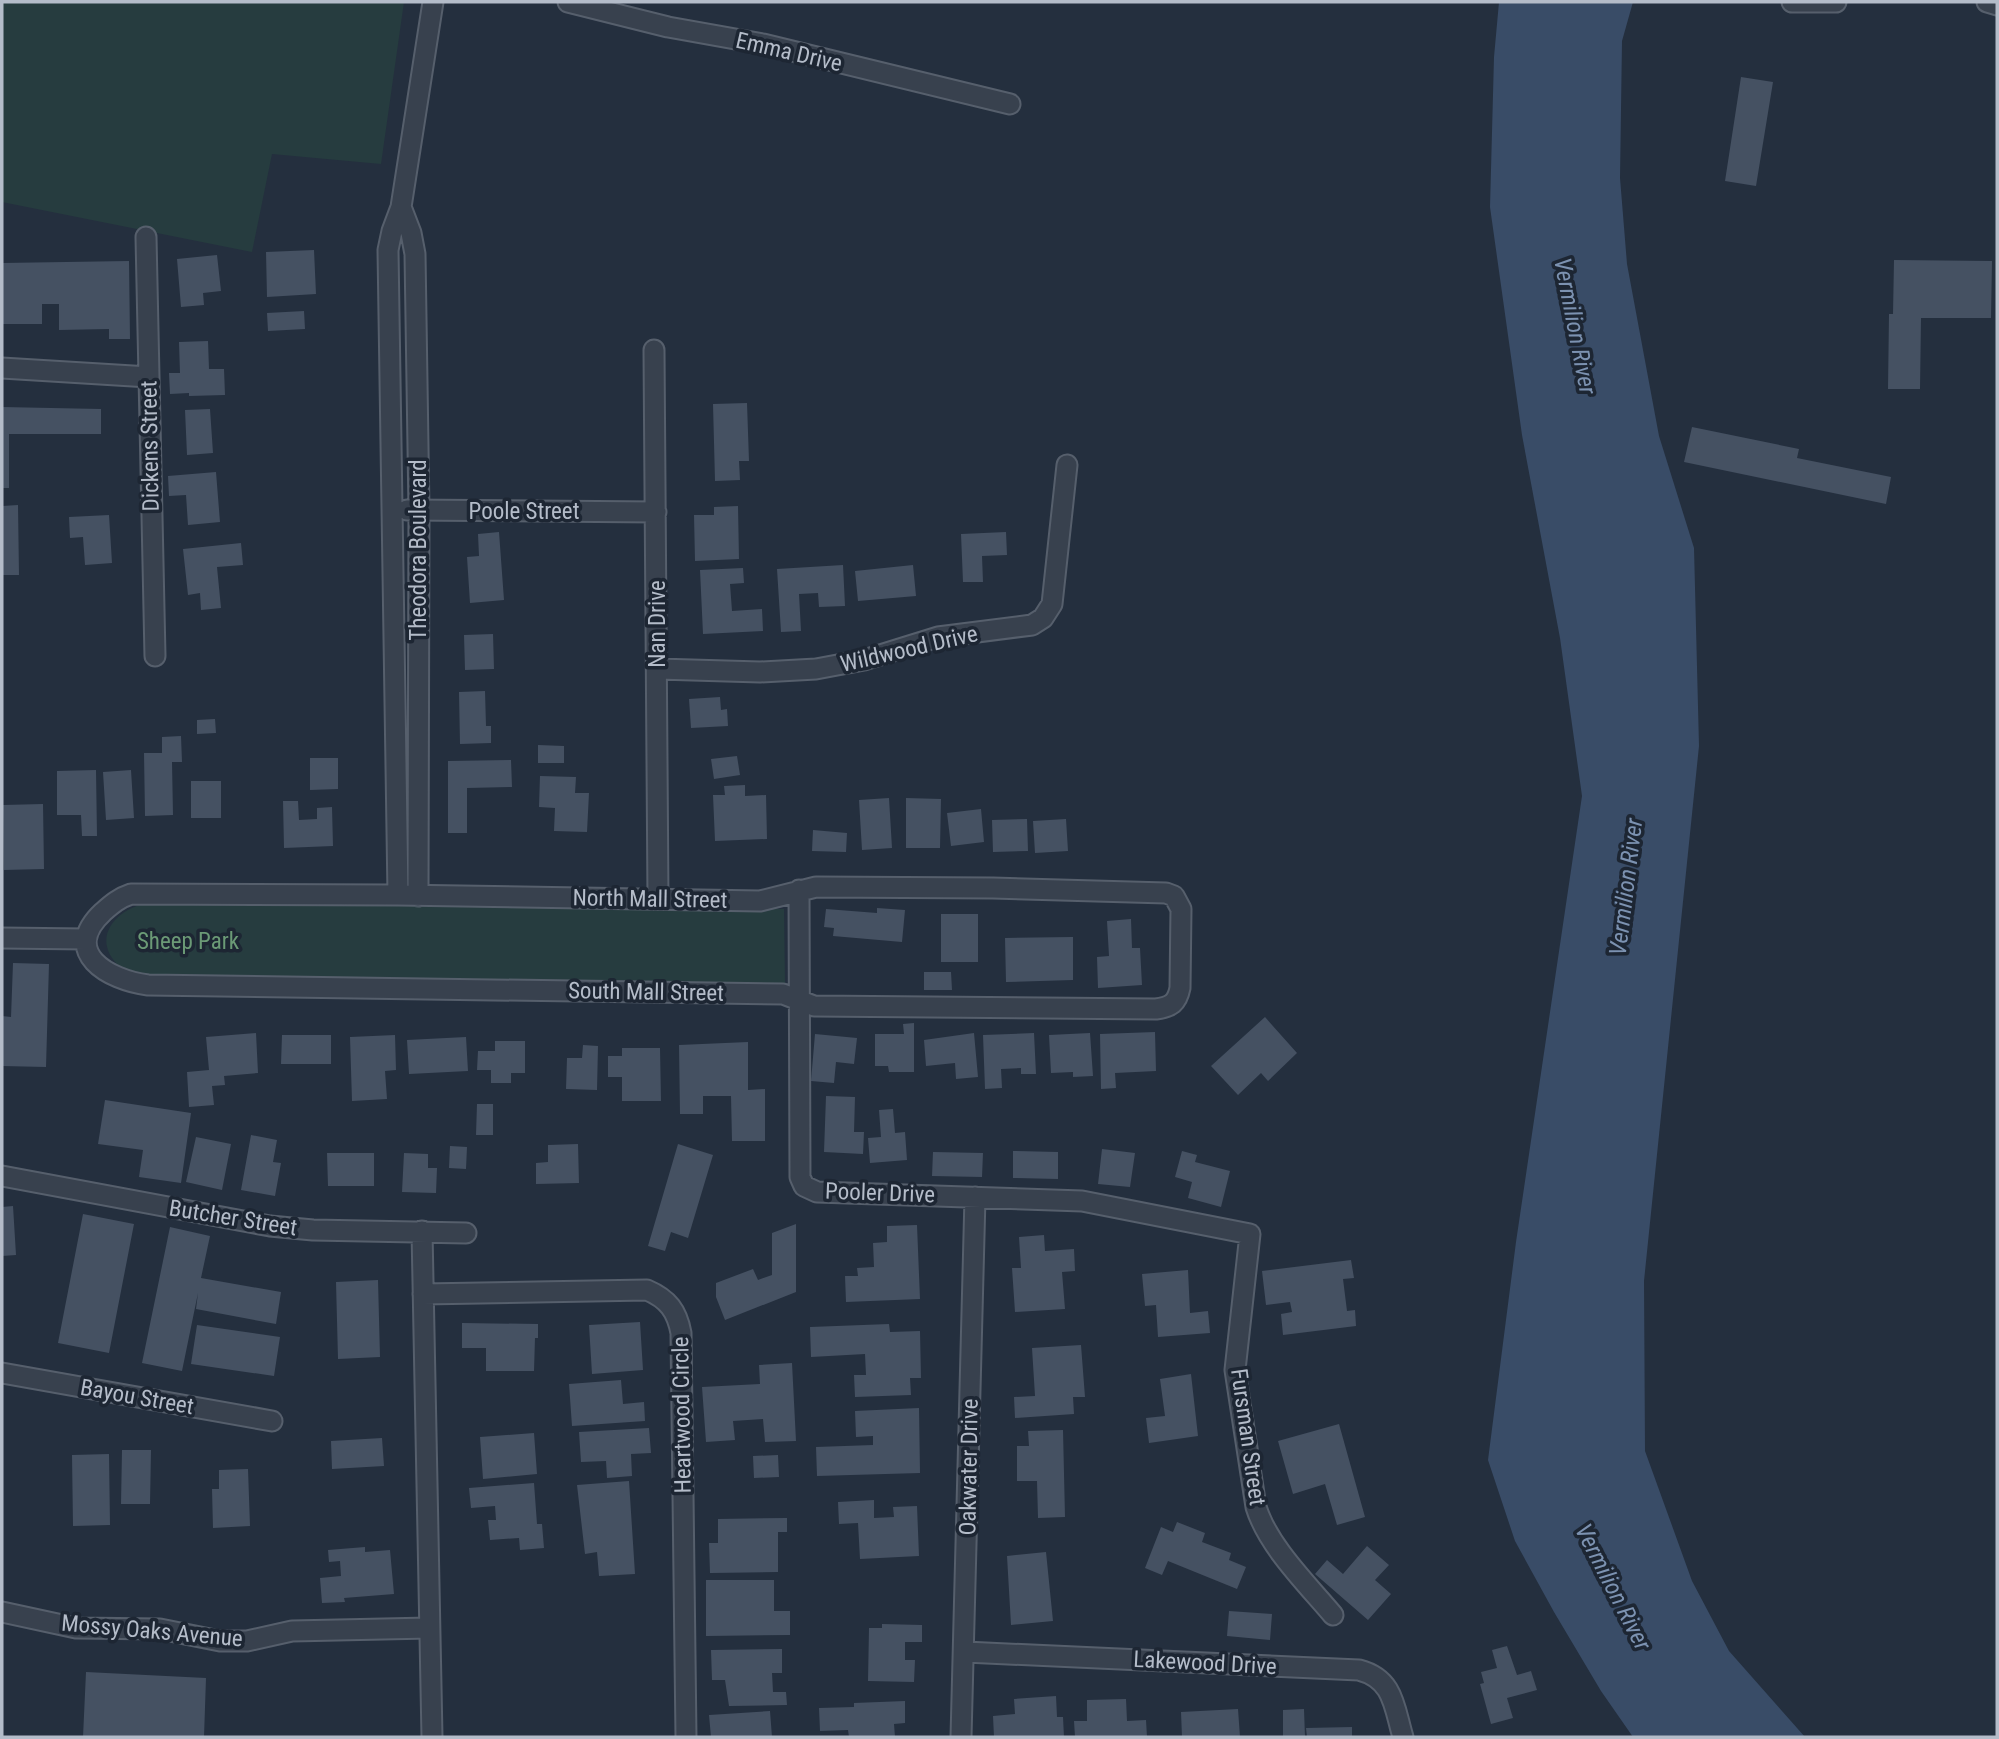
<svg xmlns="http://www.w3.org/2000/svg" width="1999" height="1739" font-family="'Roboto Condensed',sans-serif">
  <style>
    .green { fill: #263c3f }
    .water { fill: #394c67 }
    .building { fill: #455162 }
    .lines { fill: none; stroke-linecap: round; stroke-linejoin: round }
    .minor-casing { stroke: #565f6c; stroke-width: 23 }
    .minor { stroke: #38414e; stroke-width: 19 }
    .labels { text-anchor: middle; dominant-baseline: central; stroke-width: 7; stroke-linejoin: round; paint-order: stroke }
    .street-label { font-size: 23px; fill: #b4bcc9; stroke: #1d2633 }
    .park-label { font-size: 23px; fill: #6b9a76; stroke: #1d2633 }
    .water-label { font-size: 24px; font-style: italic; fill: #7c92b1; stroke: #1d2633 }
  </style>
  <rect width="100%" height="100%" fill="#242f3e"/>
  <path class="green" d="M2 2H404L381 164 272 154 252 252 2 202Z
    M153 902 784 909 785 984 146 978C138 976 127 974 121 968 87 938 118 906 153 902Z"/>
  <path class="water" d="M1499 2H1633L1622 41 1620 178 1627 264 1659 436 1694 548 1699 746 1644 1281 1645 1451 1692 1581 1729 1651 1805 1737H1633L1601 1691 1554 1612 1515 1541 1488 1460 1516 1242 1582 796 1560 638 1522 435 1490 207 1494 57Z"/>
  <path class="building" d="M1741 77 1773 82 1756 186 1725 181Z
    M314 250 316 294 267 297 266 252Z
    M217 255 221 291 203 293 204 305 181 307 177 259Z
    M1894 260 1992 261 1991 318H1921L1920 389H1888L1889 314H1893Z
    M129 261 130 339H109V329L59 330V304H42V324H2V263Z
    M304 311 305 329 268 331 267 313Z
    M208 341 209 369H224L225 395 189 396V393L170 394 169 373H180L179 342Z
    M747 403 749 461H739L740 480 715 481 713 404Z
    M2 407 101 409V434H9V488H2Z
    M210 409 213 453 187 455 185 410Z
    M1692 427 1799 449 1797 458 1891 477 1886 504 1684 462Z
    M216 472 220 522 188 525 186 495 169 496 168 476Z
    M18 505 19 575H2V506Z
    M738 506 739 559 695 561 694 515H714V507Z
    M109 515 112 563 85 565 83 537 70 538 69 517Z
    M499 532 504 600 470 603 467 557 479 556 478 534Z
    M1006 532 1007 555 982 556 983 582H963L961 534Z
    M241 543 243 565 217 567 221 608 201 610 200 593 188 595 183 549Z
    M843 565 845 606 819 607 818 593 799 594 801 631 781 632 777 569Z
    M913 565 916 596 858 601 855 571Z
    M743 568 744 583 730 584 732 611 762 609 763 631 703 634 700 570Z
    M493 634 494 669 465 670 464 635Z
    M485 691 486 726H491V743L460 744 459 692Z
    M720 697 721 710 727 709 728 726 691 728 689 699Z
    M215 719 216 733 197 734V720Z
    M181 736 182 762H172L173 815 145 816 144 753H162V737Z
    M538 745 564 746V763H538Z
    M737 756 740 775 714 779 711 759Z
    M310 758H338V789L310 790Z
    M511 760 512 787 467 788V833H448V761Z
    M96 770 97 836H82L81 815H57V771Z
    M131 770 134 818 106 820 103 772Z
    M540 776 576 777 575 793H589L587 832 554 831 555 808 539 807Z
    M191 781H221V818H191Z
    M745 785V796L766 795 767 839 715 841 713 795H725L724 786Z
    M889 798 892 848 862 850 859 800Z
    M906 798 941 799 940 848H906Z
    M283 801H298L299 820 317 819V808L332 807 333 846 284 848Z
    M43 804 44 869 4 870 3 805Z
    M981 809 984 842 951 846 947 813Z
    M1027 819 1028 851 993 852 992 820Z
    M1066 819 1068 851 1035 853 1033 821Z
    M813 830 847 833 846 852 812 851Z
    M877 908 905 910 902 942 833 936 834 928 824 927 826 909 877 913Z
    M941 914H978V962H941Z
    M1131 919 1132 948H1140L1142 985 1098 988 1097 957 1109 956 1107 921Z
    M1073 937V980L1006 982 1005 938Z
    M13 963 49 964 46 1067 2 1066V1016L11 1017Z
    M924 972H951L952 990H924Z
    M1265 1017 1297 1053 1268 1081 1261 1073 1238 1095 1211 1066Z
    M914 1023V1072H889L888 1066H875V1034H904L903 1024Z
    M1155 1032 1156 1071 1115 1073 1116 1088 1101 1089 1100 1034Z
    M256 1033 258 1073 224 1076 225 1085 212 1086 214 1105 189 1107 187 1072 209 1070 206 1037Z
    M974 1033 978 1077 956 1079 955 1063 926 1066 924 1040Z
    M1034 1033 1036 1074H1021V1068L1001 1069 1002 1088 985 1089 983 1035Z
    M1090 1033 1093 1076 1073 1077V1072L1051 1073 1049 1035Z
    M815 1034 857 1038 854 1064 836 1062 834 1083 811 1081Z
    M282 1035H331V1064H281Z
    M395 1035 396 1070 385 1071 387 1099 352 1101 350 1037Z
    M466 1037 468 1071 409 1074 407 1040Z
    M495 1041H525V1073H511V1083H491V1070H477L478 1051H495Z
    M748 1042V1090L765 1089V1141H732L731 1096H703V1114H680L679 1045Z
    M583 1045 598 1046 597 1090 566 1089 567 1058H582Z
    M622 1048H660L661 1101H622V1077H608V1056H622Z
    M826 1096 855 1097 854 1132H864L863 1154 824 1152Z
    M105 1100 191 1113 181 1183 139 1177 143 1150 98 1144Z
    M477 1104H493V1135H476Z
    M893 1109 895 1133 905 1132 907 1160 870 1163 868 1138 881 1137 879 1110Z
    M251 1135 277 1140 273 1162 281 1163 275 1196 241 1190Z
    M196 1137 231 1144 222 1190 186 1182Z
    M578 1144 579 1183 536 1184V1163L548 1162V1145Z
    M678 1144 713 1155 688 1238 671 1232 665 1251 648 1246Z
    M450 1146 467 1147 466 1169 449 1168Z
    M1102 1149 1135 1153 1130 1187 1098 1184Z
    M1013 1151 1058 1152V1179L1013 1178Z
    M1182 1151 1197 1155 1195 1162 1230 1171 1221 1207 1188 1198 1192 1182 1175 1177Z
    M933 1152 983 1153 982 1177 932 1176Z
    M327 1153H374V1186H328Z
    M404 1153 428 1154V1168H437L436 1193 402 1192Z
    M13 1206 16 1255 2 1256V1207Z
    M83 1214 134 1224 109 1353 58 1343Z
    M796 1224V1292L725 1320 716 1297V1283L753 1269 758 1280 772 1275V1233Z
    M917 1225 920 1299 846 1302 845 1276H858L857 1268 874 1267 873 1243 887 1242V1226Z
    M170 1227 210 1236 201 1278 281 1292 276 1324 196 1309 198 1293 182 1371 142 1363Z
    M1044 1235 1045 1251 1074 1249 1075 1271 1062 1272 1065 1309 1015 1312 1012 1268H1021L1019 1237Z
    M1351 1260 1354 1278 1343 1279 1347 1311 1355 1310 1356 1326 1283 1335 1281 1314 1292 1312 1290 1302 1266 1305 1262 1271Z
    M1188 1270 1190 1313 1208 1311 1210 1333 1158 1337 1156 1305 1145 1306 1142 1274Z
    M378 1280 380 1357 338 1359 336 1282Z
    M640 1322 643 1370 592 1374 589 1325Z
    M462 1323 538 1324V1338H535L534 1371H486V1348H462Z
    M889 1324 890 1332 920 1331 921 1378H910L911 1395 855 1397 854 1375H866L865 1354 811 1357 810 1327Z
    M197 1325 280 1337 274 1376 191 1364Z
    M1081 1345 1085 1397H1073L1074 1414 1015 1418 1014 1397 1035 1396 1032 1348Z
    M792 1363 796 1441 765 1442 763 1419 733 1421 735 1440 706 1442 702 1387 760 1384 759 1365Z
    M1191 1374 1198 1436 1149 1443 1146 1418 1165 1416 1160 1379Z
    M621 1380 623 1404 644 1402 645 1421 572 1426 569 1384Z
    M919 1408 920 1473 817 1476 816 1447 873 1445V1436L856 1437 855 1411Z
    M1339 1424 1365 1517 1337 1525 1325 1484 1293 1494 1278 1441Z
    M649 1428 651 1453 631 1454 632 1476 607 1478 606 1461 581 1462 579 1432Z
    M1063 1430 1065 1517 1038 1518 1037 1481H1017V1446H1029L1028 1431Z
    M534 1433 537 1474 483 1479 480 1437Z
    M382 1438 384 1466 332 1469 331 1441Z
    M122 1450H151L150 1504H121Z
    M109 1454 110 1525 73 1526 72 1455Z
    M778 1455 779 1477 754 1478 753 1456Z
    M248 1469 250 1526 213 1528 212 1489H219V1470Z
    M629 1481 635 1574 599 1576 597 1552 585 1554 577 1485Z
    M534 1483 537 1524H542L544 1548 520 1550 519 1538 490 1540 488 1520H496L495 1506 471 1508 469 1488Z
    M874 1500V1518L894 1517 893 1507 917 1506 919 1556 860 1559 858 1523 839 1524 838 1502Z
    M787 1518V1532H778V1572L710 1573 709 1543H718V1519Z
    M1177 1522 1205 1533 1202 1542 1231 1553 1229 1560 1246 1567 1237 1589 1168 1561 1162 1575 1145 1568 1161 1527 1173 1532Z
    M1367 1546 1389 1565 1375 1580 1391 1594 1368 1620 1315 1574 1327 1560 1343 1574Z
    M365 1547V1552L390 1550 394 1594 344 1598 345 1602 322 1603 320 1578 341 1576 340 1561 329 1562 328 1550Z
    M1046 1552 1053 1621 1011 1625 1007 1556Z
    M706 1580H774V1611H790V1635L706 1636Z
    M1229 1611 1272 1614 1270 1640 1227 1636Z
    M882 1624 922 1625V1642H905V1660H915L914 1682 868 1681 869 1628H882Z
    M1507 1646 1517 1675 1531 1671 1537 1690 1507 1698 1513 1718 1491 1724 1480 1684 1484 1683 1481 1672 1497 1668 1492 1650Z
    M782 1649V1673H772L773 1692H786L787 1705 729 1706 725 1680H712L711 1650Z
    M86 1672 206 1678 204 1737H83Z
    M1056 1696 1057 1717H1063L1064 1737H994L993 1716 1015 1714 1014 1699Z
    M1126 1699 1127 1721 1146 1720 1147 1737H1075L1074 1721H1087V1700Z
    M905 1701V1723L894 1724 895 1737H849L848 1730 820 1731 819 1708 854 1707V1703Z
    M1238 1709 1240 1737H1182L1181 1712Z
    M1304 1709 1305 1737H1283V1710Z
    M770 1711 772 1737H711L709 1715Z
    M1352 1727V1737H1307L1306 1728Z"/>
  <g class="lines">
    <defs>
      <path id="minor" d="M568 2 668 27 763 44 1010 104
        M1792 2H1836
        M1987 2 1997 5
        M401 207 411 233 415 254 419 510 418 896
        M146 237 155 656
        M654 350 658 898
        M2 368 149 377
        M407 510 656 512
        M658 669 760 672 816 669 864 660 938 637 1032 625 1043 618 1052 604 1067 465
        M816 887 993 888 1166 893 1174 896 1181 909 1180 988C1177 1003 1171 1007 1156 1009L814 1006 783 994 148 985C108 980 60 952 103 912 112 904 119 898 131 894L398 895 760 901Z
        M799 890 800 1177 804 1186 817 1192 1082 1201 1250 1234 1235 1370 1256 1507C1268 1546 1307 1584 1333 1615
        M398 895 388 250 392 231 401 207 433 2
        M2 938 86 939
        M2 1176 270 1226 313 1230 466 1233
        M422 1231 432 1737
        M423 1294 647 1290C668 1299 677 1311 681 1333L686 1737
        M2 1373 272 1421
        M2 1612 76 1628 160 1629 220 1641H247L292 1631 429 1628
        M965 1652 1359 1670C1394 1679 1394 1707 1403 1737
        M961 1737 975 1197"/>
    </defs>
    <use href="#minor" class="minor-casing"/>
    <use href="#minor" class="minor"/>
  </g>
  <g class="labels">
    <g class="street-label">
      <text transform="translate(789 52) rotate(13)">Emma Drive</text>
      <text transform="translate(150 446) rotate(-91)">Dickens Street</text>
      <text x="524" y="511">Poole Street</text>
      <text transform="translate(418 550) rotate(-90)">Theodora Boulevard</text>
      <text transform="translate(657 624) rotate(-90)">Nan Drive</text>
      <text transform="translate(909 649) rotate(-13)">Wildwood Drive</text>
      <text transform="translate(650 899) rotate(1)">North Mall Street</text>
      <text transform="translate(646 992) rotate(1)">South Mall Street</text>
      <text transform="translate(880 1193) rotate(2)">Pooler Drive</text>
      <text transform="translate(233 1218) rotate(9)">Butcher Street</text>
      <text transform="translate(137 1397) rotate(10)">Bayou Street</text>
      <text transform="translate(682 1415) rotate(-91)">Heartwood Circle</text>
      <text transform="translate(1248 1437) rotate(82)">Fursman Street</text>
      <text transform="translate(969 1467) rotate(-89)">Oakwater Drive</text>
      <text transform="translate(152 1631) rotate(5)">Mossy Oaks Avenue</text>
      <text transform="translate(1205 1663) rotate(3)">Lakewood Drive</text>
    </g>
    <g class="park-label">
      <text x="188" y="941">Sheep Park</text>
    </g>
    <g class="water-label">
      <text transform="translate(1575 326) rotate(79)">Vermilion River</text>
      <text transform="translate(1626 887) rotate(-83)">Vermilion River</text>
      <text transform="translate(1613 1587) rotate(63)">Vermilion River</text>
    </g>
  </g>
  <rect width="1999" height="1739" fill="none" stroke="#b4bcc9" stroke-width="7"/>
</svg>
